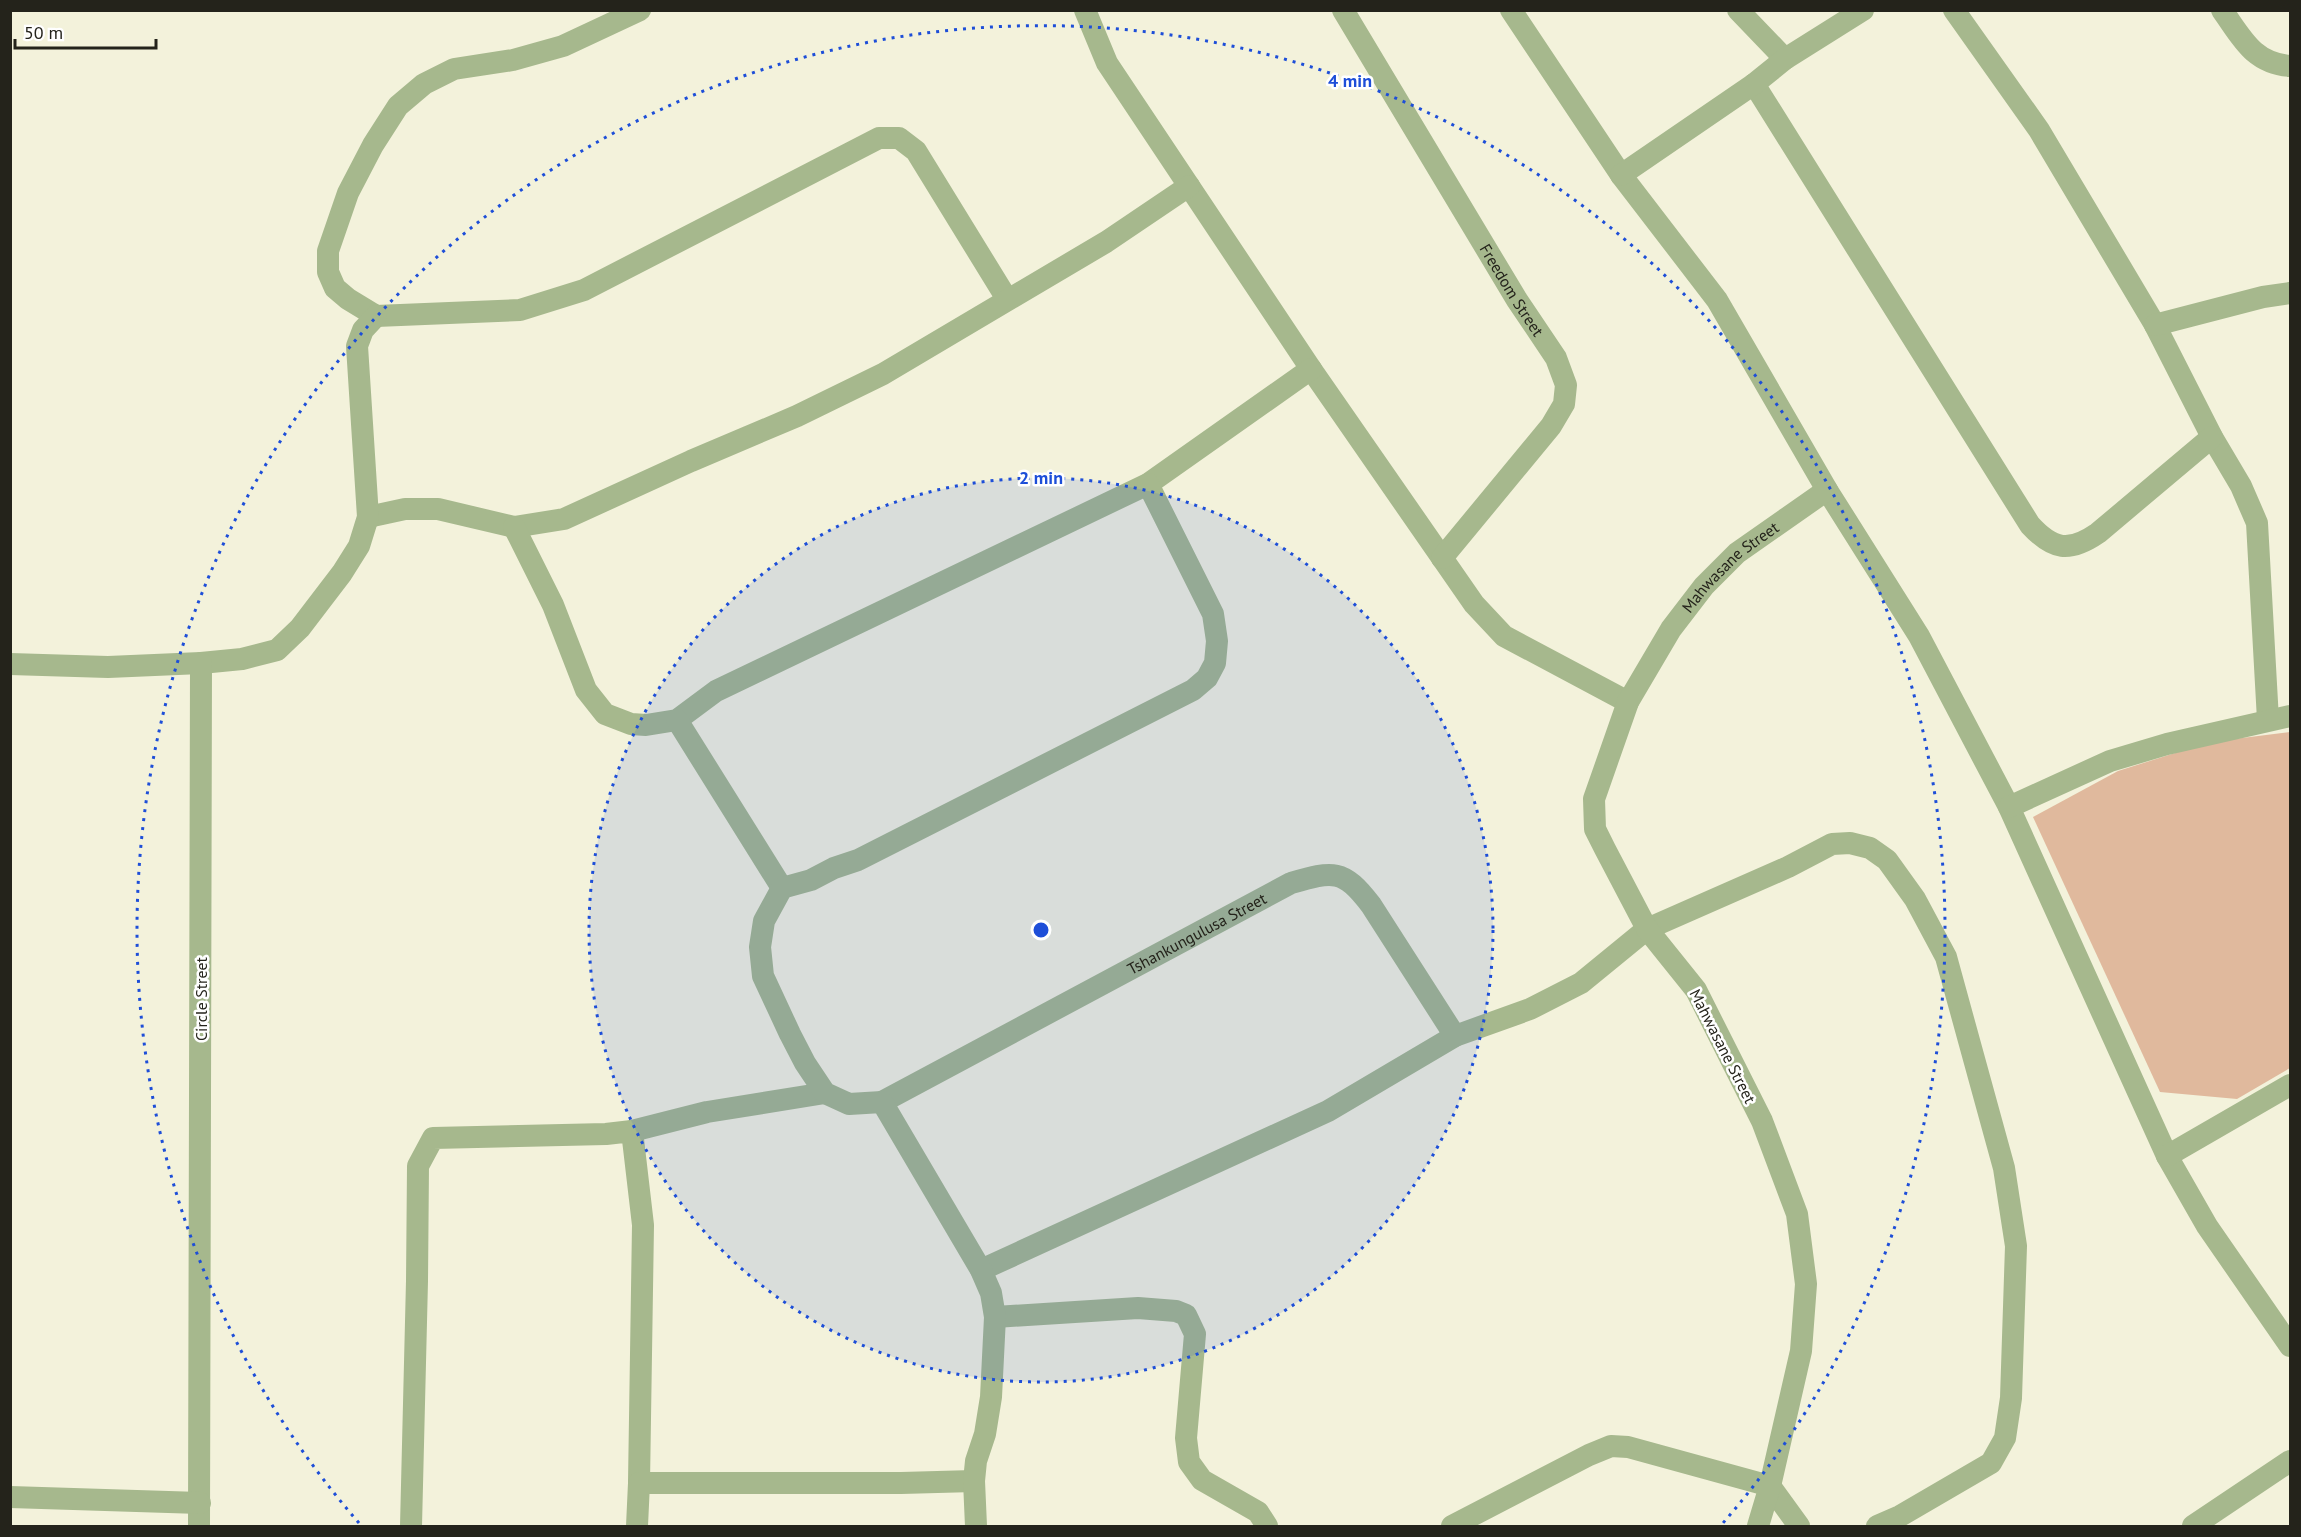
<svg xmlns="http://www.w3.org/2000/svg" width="2301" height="1537" font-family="'PT Sans',sans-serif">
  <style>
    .green { fill: #e0b99d }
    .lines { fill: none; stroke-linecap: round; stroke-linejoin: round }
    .street { stroke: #a6b88d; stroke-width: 22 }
    .ring { fill: none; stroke: #1d4ed8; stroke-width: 3; stroke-dasharray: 3 6 }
    .labels { text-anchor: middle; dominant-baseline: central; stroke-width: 5; stroke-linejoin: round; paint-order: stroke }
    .street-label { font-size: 16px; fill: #24231b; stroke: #fff }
    .centre { fill: #1d4ed8; stroke: #fff; stroke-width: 3 }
    .ring-label { font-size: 18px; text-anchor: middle; font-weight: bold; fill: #1d4ed8; stroke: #fff; stroke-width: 5; stroke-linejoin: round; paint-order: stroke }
  </style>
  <rect width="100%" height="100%" fill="#f3f2db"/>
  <path class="green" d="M2290 732V1068L2237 1099 2160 1092 2033 817 2118 771 2210 742Z"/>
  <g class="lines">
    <g class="street">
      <path d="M640 10 563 46 513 60 454 69 424 84 398 106 373 145 348 193 328 251V272L335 288 348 299 376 316 520 310 584 290 879 138H899L916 151 1007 299"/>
      <path d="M1085 10 1107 63 1311 369 1474 604 1504 636 1628 702"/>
      <path id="s1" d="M1343 10 1517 300 1556 358 1566 385 1564 404 1551 426 1442 558"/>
      <path d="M1511 10 1621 175 1717 300 1827 490 1919 636 2009 807 2167 1156 2207 1226 2290 1346"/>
      <path d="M1738 10 1785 59"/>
      <path d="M1954 10 2039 130 2155 325 2212 437 2241 486 2257 523 2268 720"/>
      <path d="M2222 10C2242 38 2253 63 2290 66"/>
      <path d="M1754 84 2030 525C2053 550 2069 553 2098 533L2212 437"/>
      <path d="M1621 175 1754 84 1785 59 1863 10"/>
      <path d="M2155 325 2263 297 2290 293"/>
      <path d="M368 517 405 509H438L514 527 564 519 691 461 797 416 883 374 1106 242 1189 186"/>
      <path d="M514 527 553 605 586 690 605 714 631 724 646 725 677 720 716 691 1148 484 1311 369"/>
      <path d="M201 663 242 659 277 650 300 628 342 573 359 546 368 517 357 346 363 330 376 316"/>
      <path d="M10 664 108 667 201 663 199 1526"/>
      <path d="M677 720 782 888"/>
      <path d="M2009 807 2110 761 2167 744 2290 716"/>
      <path id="s2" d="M882 1102 1291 883C1333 871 1343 868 1371 905L1455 1036"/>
      <path d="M632 1131 707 1112 825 1093"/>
      <path d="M2167 1156 2290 1085"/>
      <path d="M981 1270 1328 1111 1455 1036 1530 1009 1581 983 1647 929 1788 867 1832 844 1850 843 1870 848 1887 860 1915 899 1946 957 2004 1168 2016 1246 2011 1398 2005 1438 1991 1463 1900 1516 1877 1526"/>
      <path d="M995 1317 1138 1308 1176 1311 1186 1315 1195 1334 1186 1438 1189 1462 1202 1480 1258 1512 1267 1526"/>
      <path d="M10 1497 200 1503"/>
      <path d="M411 1526 417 1281 418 1166 433 1138 606 1134 632 1131 643 1225 639 1483"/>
      <path d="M637 1526 639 1483H901L974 1481"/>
      <path d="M976 1526 974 1481 976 1461 985 1434 991 1397 995 1317 991 1293 981 1270 882 1102 849 1104 825 1093 805 1063 790 1034 763 976 760 947 764 921 782 888 811 880 834 868 858 860 1193 690 1207 678 1215 663 1217 641 1213 614 1148 484"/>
      <path d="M1452 1526 1589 1455 1611 1446 1628 1447 1770 1486 1799 1526"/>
      <path id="s3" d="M1758 1526 1770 1486 1801 1351 1806 1284 1797 1214 1762 1121 1696 990 1647 929 1605 849 1595 829 1594 799 1628 702 1671 629 1704 586 1737 553 1827 490"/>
      <path d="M2193 1526 2290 1461"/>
    </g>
  </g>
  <circle cx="1041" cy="930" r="452" fill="#1d4ed8" fill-opacity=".12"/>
  <g class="ring">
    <circle cx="1041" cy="930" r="452"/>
    <path d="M359 1523A904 904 0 1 1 1723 1523"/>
  </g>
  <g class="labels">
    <g class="street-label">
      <text stroke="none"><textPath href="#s1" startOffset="327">Freedom Street</textPath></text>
      <text stroke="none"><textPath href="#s3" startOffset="1059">Mahwasane Street</textPath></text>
      <text stroke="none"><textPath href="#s2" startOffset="357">Tshankungulusa Street</textPath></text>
      <text transform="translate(201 999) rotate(-90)">Circle Street</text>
      <text transform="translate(1723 1046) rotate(63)">Mahwasane Street</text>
    </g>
  </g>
  <circle cx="1041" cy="930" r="9" class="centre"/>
  <g class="ring-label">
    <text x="1350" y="87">4 min</text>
    <text x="1041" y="484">2 min</text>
  </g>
  <rect width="2301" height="1537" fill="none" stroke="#24231b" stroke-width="24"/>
  <path d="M15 39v9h141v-9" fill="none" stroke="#24231b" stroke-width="3"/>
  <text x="24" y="39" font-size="18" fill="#24231b" stroke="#ffffff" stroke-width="4.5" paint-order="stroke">50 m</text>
</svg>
